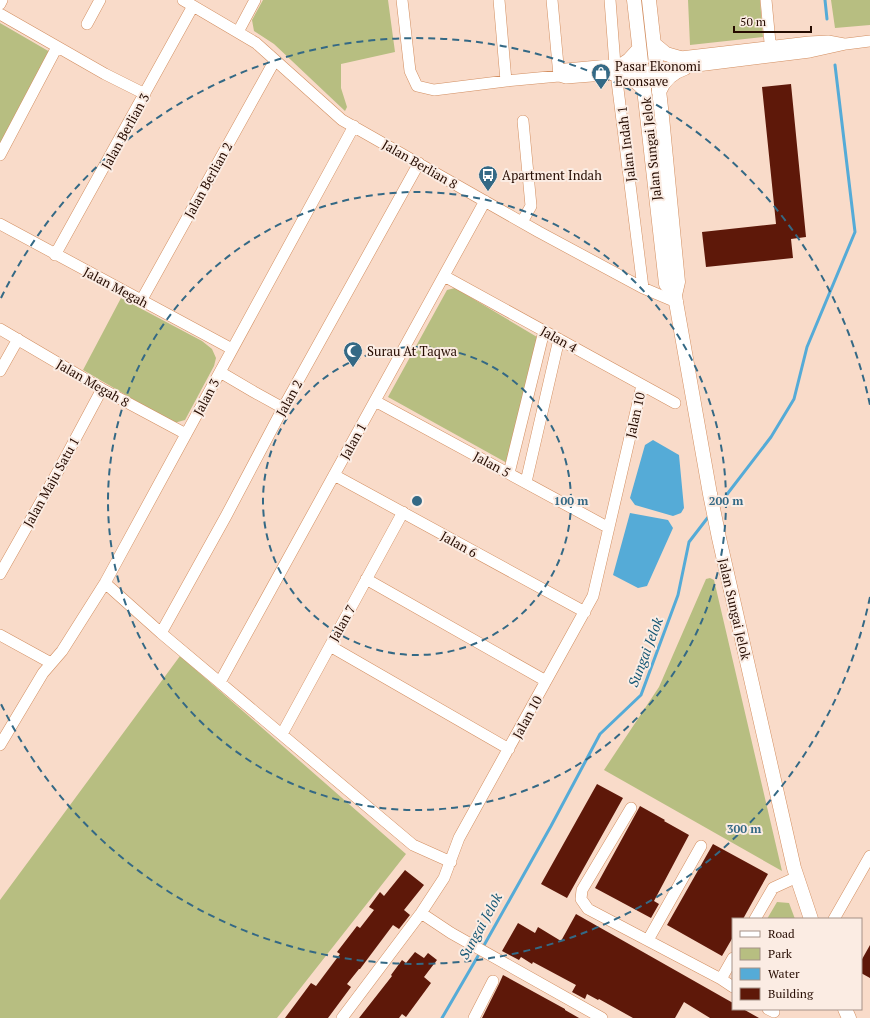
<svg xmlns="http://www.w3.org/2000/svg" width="870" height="1018" font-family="'PT Serif',serif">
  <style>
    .green { fill: #b7be81 }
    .water { fill: #55abd7 }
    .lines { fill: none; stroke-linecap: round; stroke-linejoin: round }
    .stream { stroke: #55abd7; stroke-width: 3 }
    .building { fill: #5e1809 }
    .minor-casing { stroke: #d28e60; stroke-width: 12 }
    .tertiary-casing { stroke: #d28e60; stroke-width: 15 }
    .minor { stroke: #fff; stroke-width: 11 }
    .tertiary { stroke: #fff; stroke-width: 14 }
    .ring { fill: none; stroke: #346985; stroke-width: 2; stroke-dasharray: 7 5 }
    .labels { text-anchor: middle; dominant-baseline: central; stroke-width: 4; stroke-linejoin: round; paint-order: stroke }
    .poi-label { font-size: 13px; fill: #250b00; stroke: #fbece3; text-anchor: start }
    .street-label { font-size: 13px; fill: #250b00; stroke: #fbece3 }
    .water-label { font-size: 14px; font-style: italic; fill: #145775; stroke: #fbece3 }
    .centre { fill: #346985; stroke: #fbece3; stroke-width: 2 }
    .ring-label { font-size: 12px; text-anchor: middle; font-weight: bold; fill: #346985; stroke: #fbece3; stroke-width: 4; stroke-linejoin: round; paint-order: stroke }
  </style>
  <rect width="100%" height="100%" fill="#f9dbc9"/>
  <path class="green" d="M263 0H388L395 52 341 64V88L347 107 345 111 274 44 254 31 252 20Z
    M688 0H760L763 37 690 45Z
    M831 0H870V25L835 28Z
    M0 23 50 52 0 147Z
    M455 288 537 337 507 463 388 397 447 290Z
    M121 298 202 341 212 349 216 358 214 366 185 420 174 423 83 370Z
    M710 578 714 580 782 871 604 770 659 687 706 579Z
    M180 656 406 854 277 1018H0V900Z
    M777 902 789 903 795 919H767Z"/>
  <path class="water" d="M653 440 679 455 684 508 681 513 673 516 635 505 630 498 645 445Z
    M630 513 668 520 673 528 647 586 638 588 613 575Z"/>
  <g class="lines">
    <path class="stream" d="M825 0 827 19
      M718 506 771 437 794 399 807 347 855 232 835 65
      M442 1018 478 956 551 826 600 734 641 695 678 595 689 542 709 516"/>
  </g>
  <path class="building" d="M791 84 806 237 791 239 793 258 706 267 702 232 776 224 762 87Z
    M597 784 623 798 567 898 541 884Z
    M640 806 665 820 664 821 689 835 654 901 659 904 651 918 595 888Z
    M713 844 768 874 743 919H733V937L722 956 667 925Z
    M405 870 424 885 404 910 410 915 399 929 393 925 360 969H359L347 984 351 987 328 1018H285L311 983 316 986 340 954 337 952 357 926 360 928 374 910 369 907 380 892 384 896Z
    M576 914 733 1003V1009H743L759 1018H710L684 1002 675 1018H633L599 999 598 1000 587 994 585 999 572 992 576 985 533 962 532 964 521 957 519 960 502 951 518 923 535 933 538 927 561 941Z
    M870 945V978L861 973V961Z
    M415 952 424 958 428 953 437 960 424 977 431 983 406 1017 402 1014 399 1018H359L392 976 391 975 402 960 406 963Z
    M503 975 565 1009V1010L579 1018H482L499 984Z"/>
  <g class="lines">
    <defs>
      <path id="minor" d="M183 0 256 43 342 120 539 232 643 288 676 302
        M402 0 410 71 417 86 434 90 506 81 559 76 566 78 630 73
        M499 0 506 81
        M552 0 559 76
        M610 0 615 65 643 288
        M766 0 771 53
        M0 4 2 0
        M0 14 105 74 145 94
        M87 24 100 0
        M238 32 255 0
        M672 58 809 42 828 41 844 44
        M649 72 810 52 846 44 870 41
        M559 76 566 69 631 63
        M0 155 57 47
        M522 222 531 206 523 121
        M0 224 232 349
        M55 255 193 6
        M444 276 675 403
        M141 301 275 60
        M0 329 102 389 186 434
        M0 371 18 339
        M220 372 254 392 283 408
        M375 401 609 528
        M509 473 544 331
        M334 475 585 612
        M526 482 559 339
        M0 574 56 475 102 389
        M366 579 546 681
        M105 583 161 633 413 845 451 862
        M161 633 226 516 283 408 419 163
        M0 635 51 663
        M330 646 509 749
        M220 682 485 201
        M282 734 403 512
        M0 745 43 673 62 651 105 583 354 126
        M631 808 582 890 581 899 588 909 721 979 733 987
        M421 913 451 933 602 1018
        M755 919 773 888 797 877
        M834 919 870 856
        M648 940 701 846
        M721 979 733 958
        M768 1009 774 1012
        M342 1018 421 913 444 878 459 838 593 596 642 385
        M474 1018 493 981"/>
      <path id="tertiary" d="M634 0 666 284 675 295
        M649 0 662 117 678 282 675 295 676 302 710 494 719 538 794 868 811 919
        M654 44 666 54 680 58
        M623 64 629 60 639 49
        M623 74 634 80 644 89
        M659 92C664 79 673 72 685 68
        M845 1009 849 1018"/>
    </defs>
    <use href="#minor" class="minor-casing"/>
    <use href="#tertiary" class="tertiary-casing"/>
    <use href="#minor" class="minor"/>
    <use href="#tertiary" class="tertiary"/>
  </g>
  <g class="ring">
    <circle cx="417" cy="501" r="154"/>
    <circle cx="417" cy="501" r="309"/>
    <path d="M870 597A463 463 0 0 1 1 704M1 298A463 463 0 0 1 870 405"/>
  </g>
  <defs>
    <symbol id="shop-pin" viewBox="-11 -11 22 30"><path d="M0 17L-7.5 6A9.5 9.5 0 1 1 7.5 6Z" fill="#346985" stroke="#fbece3"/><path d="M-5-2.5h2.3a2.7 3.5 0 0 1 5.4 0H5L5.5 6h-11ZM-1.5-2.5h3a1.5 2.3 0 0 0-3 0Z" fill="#fff"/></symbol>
    <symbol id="bus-pin" viewBox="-11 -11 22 30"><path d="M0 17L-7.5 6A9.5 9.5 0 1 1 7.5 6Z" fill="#346985" stroke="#fbece3"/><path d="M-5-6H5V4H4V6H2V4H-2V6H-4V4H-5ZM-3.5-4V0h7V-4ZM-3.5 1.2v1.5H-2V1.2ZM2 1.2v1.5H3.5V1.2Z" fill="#fff"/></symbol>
    <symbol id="mosque-pin" viewBox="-11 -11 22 30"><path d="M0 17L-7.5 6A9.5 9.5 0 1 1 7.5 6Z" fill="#346985" stroke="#fbece3"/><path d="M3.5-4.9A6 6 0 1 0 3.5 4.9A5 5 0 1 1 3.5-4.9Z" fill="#fff"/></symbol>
  </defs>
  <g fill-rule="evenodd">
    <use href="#shop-pin" x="590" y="62" width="22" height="30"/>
    <use href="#bus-pin" x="477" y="164" width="22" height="30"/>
    <use href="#mosque-pin" x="342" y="340" width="22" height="30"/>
  </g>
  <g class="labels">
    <g class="poi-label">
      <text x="615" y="66">Pasar Ekonomi<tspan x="615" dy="15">Econsave</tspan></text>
      <text x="502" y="175">Apartment Indah</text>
      <text x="367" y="351">Surau At Taqwa</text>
    </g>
    <g class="street-label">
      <text transform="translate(125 131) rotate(-61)">Jalan Berlian 3</text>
      <text transform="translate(626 144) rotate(-97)">Jalan Indah 1</text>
      <text transform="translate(651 149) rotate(-96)">Jalan Sungai Jelok</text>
      <text transform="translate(420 164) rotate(30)">Jalan Berlian 8</text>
      <text transform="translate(208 180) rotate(-61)">Jalan Berlian 2</text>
      <text transform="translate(116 287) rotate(28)">Jalan Megah</text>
      <text transform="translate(559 339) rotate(29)">Jalan 4</text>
      <text transform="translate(93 383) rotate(30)">Jalan Megah 8</text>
      <text transform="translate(206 397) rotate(-62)">Jalan 3</text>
      <text transform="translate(289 398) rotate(-61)">Jalan 2</text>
      <text transform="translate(635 415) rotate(-77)">Jalan 10</text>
      <text transform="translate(353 441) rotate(-61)">Jalan 1</text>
      <text transform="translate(492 464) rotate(28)">Jalan 5</text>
      <text transform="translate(51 482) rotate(-61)">Jalan Maju Satu 1</text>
      <text transform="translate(459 544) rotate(29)">Jalan 6</text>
      <text transform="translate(735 609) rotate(77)">Jalan Sungai Jelok</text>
      <text transform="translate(342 623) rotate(-61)">Jalan 7</text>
      <text transform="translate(527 717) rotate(-61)">Jalan 10</text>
    </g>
    <g class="water-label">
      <text transform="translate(645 652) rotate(-69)">Sungai Jelok</text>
      <text transform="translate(480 926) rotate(-61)">Sungai Jelok</text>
    </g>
  </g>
  <circle cx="417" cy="501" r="6" class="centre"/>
  <g class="ring-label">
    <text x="571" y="505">100 m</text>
    <text x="726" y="505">200 m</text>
    <text x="744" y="833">300 m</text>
  </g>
  <rect x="732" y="918" width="130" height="92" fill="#fbece3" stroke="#a59288"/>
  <rect x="740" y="931" width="20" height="6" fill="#ffffff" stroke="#a59288"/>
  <text x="768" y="938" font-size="12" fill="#250b00">Road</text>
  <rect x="740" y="948" width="20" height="12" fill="#b7be81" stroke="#a59288"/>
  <text x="768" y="958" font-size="12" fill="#250b00">Park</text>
  <rect x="740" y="968" width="20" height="12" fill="#55abd7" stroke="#a59288"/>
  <text x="768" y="978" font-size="12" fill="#250b00">Water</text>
  <rect x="740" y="988" width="20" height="12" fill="#5e1809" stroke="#a59288"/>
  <text x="768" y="998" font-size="12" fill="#250b00">Building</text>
  <path d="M734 26v6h77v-6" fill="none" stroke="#250b00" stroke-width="2"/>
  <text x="740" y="26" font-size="12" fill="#250b00" stroke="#fbece3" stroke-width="3" paint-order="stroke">50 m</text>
</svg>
